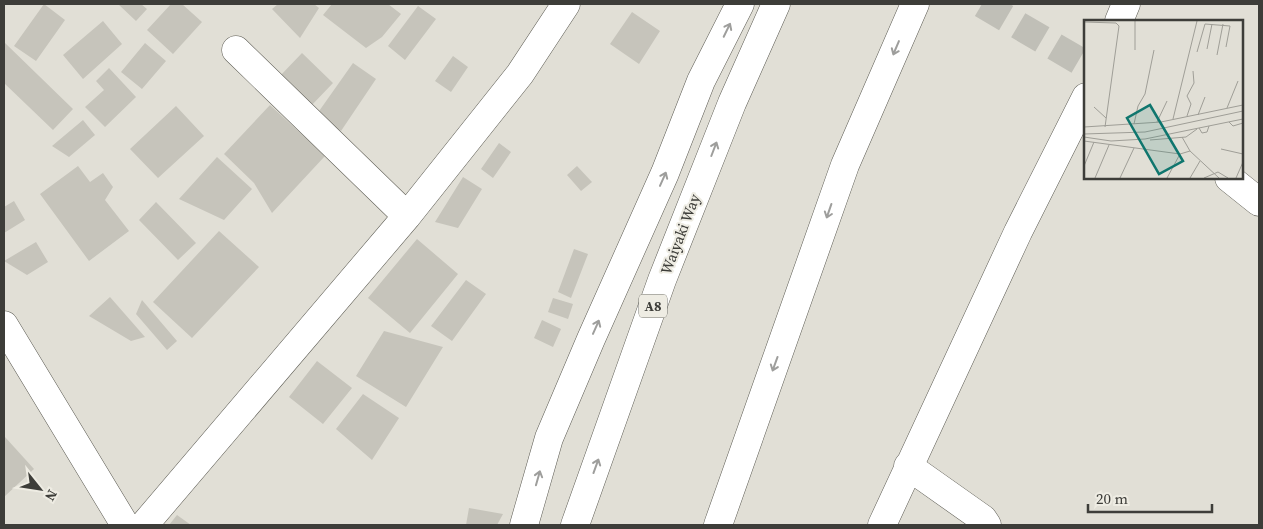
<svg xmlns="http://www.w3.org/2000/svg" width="1263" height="529" font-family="'Source Serif 4',serif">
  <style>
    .building { fill: #c6c4bb }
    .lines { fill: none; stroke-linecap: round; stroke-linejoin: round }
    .minor-tunnel { stroke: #c0bfb7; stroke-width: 28; stroke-dasharray: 28 14; stroke-linecap: butt }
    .minor-casing { stroke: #5c5b53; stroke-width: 29 }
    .major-casing { stroke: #5c5b53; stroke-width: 29 }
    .highway-casing { stroke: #5c5b53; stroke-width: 29 }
    .minor { stroke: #fff; stroke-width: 28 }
    .major { stroke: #fff; stroke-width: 28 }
    .highway { stroke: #fff; stroke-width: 28 }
    .oneway { stroke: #9e9e9c }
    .labels { text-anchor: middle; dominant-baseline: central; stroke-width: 4; stroke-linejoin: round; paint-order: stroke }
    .shield { fill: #eeece3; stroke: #72726c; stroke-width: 1 }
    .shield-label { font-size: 14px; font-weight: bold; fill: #3d3d39 }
    .street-label { font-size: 15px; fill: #3d3d39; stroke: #eeece3 }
    .inset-road { fill: none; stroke: #9f9e97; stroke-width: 1 }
    .view { fill: #0f766e; fill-opacity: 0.15; stroke: #0f766e; stroke-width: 2.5 }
    .inset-edge { fill: none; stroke: #3d3d39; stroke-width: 2.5 }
  </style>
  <rect width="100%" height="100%" fill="#e1dfd6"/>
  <path class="building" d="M44 4 65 20 36 61 14 46Z
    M118 4H141L147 9 136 21Z
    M171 4H182L202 22 173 54 147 30Z
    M278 4H314L319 8 300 38 272 9Z
    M332 4H388L401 14 382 37 366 48 323 15Z
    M418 6 436 19 405 60 388 46Z
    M632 12 660 31 639 64 610 44Z
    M103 21 122 44 83 79 63 55Z
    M4 42 73 109 53 130 4 83Z
    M145 43 166 61 142 89 121 72Z
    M302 53 333 83 310 107 279 77Z
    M453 56 468 67 451 92 435 81Z
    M353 63 376 79 341 131 317 114Z
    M109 68 136 97 105 127 85 107 104 90 96 81Z
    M270 105 325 156 272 213 254 183 224 154Z
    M176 106 204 136 158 178 130 149Z
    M83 120 95 135 69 157 52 146Z
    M499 143 511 152 493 178 481 169Z
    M217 157 252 189 224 220 179 199Z
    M78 166 90 182 103 173 113 187 105 200 129 231 89 261 40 194Z
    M577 166 592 182 581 191 567 175Z
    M463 177 482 189 458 228 435 222Z
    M14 201 25 220 4 233V207Z
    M156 202 196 243 178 260 139 220Z
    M219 231 259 267 192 338 153 302Z
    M417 239 458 274 410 333 368 298Z
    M36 242 48 262 27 275 4 261Z
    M574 249 588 254 571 298 558 292Z
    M466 280 486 294 452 341 431 326Z
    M110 297 145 337 131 341 89 316Z
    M553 298 573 304 568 319 548 312Z
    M142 300 177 341 167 350 136 314Z
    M542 320 561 329 553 347 534 338Z
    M384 331 443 347 406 407 356 376Z
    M317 361 352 388 323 424 289 397Z
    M363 394 399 418 372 460 336 429Z
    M5 437 34 469 4 497V438Z
    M469 508 503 514 497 525H466Z
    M177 515 191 525H169Z"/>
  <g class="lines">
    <path class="minor-tunnel" d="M982 4 1086 65"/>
    <defs>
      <path id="minor" d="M1119 21 1126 4
        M236 50 407 216
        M1229 178 1259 202
        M4 325 125 525
        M908 466 983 519 987 525
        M144 525 407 216 520 74 566 4
        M882 525 1018 232 1086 97"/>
      <path id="major" d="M524 525 549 438 591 339 665 173 701 81 740 4"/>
      <path id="highway" d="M575 525 662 280 732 103 776 4
        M718 525 845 165 915 4"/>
    </defs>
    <use href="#minor" class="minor-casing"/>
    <use href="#major" class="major-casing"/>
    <use href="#highway" class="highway-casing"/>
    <use href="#minor" class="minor"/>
    <use href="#major" class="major"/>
    <use href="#highway" class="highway"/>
  </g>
  <defs><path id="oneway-shaft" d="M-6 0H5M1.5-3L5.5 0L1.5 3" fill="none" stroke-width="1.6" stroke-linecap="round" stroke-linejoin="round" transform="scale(1.25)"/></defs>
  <g class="oneway">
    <use href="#oneway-shaft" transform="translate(727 30) rotate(-64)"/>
    <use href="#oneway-shaft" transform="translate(896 48) rotate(113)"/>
    <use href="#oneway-shaft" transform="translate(714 149) rotate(-69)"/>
    <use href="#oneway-shaft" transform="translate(663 179) rotate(-66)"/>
    <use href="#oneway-shaft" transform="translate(829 211) rotate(109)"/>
    <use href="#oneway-shaft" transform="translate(596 327) rotate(-66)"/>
    <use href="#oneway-shaft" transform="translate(775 364) rotate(110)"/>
    <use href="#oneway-shaft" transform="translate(596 466) rotate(-70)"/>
    <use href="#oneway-shaft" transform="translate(538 478) rotate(-74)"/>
  </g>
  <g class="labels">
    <rect class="shield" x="639" y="294.5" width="28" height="23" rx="4"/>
    <g class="shield-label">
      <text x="653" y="306">A8</text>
    </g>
    <g class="street-label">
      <text transform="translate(680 234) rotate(-69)">Waiyaki Way</text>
    </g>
  </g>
  <g transform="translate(1084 20)">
    <rect width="159" height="159" fill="#e1dfd6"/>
    <path class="inset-road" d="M0 2 32 3 35 6 21 107M123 29 128 4M51 30V1M113 32 121 4 146 6 142 27M133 35 139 4M10 87 22 98M143 88 154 61M114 95 121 77M103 96 107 84 103 76 110 63 109 51M89 99 113 1M73 102 83 81M145 102 149 106 159 103M50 104 54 86 61 74 70 30M0 107 77 102 159 85M115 108 118 113 123 112 125 106M0 114 61 112 159 91M0 117 27 121 61 119 159 99M98 117 106 131 135 158M66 120 102 117 113 109M0 121 96 134 106 131M137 129 159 134M0 146 10 122M11 158 25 125M36 158 50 128M83 158 96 134M106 158 116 141M120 158 134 152 144 158M152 158 159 142"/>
    <path class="view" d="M66 85 99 141 75 154 43 98Z"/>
    <rect width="159" height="159" class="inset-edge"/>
  </g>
  <rect width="1263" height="529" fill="none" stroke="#3d3d39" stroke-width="10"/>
  <g transform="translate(40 489) rotate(120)" stroke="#eeece3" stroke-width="4" paint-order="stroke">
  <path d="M0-4L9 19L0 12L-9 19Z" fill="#3d3d39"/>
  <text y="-8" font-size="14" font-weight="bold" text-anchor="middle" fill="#3d3d39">N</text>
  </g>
  <path d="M1088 504v8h124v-8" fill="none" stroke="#3d3d39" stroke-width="2.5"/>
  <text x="1096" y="504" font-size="15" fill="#3d3d39" stroke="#eeece3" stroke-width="4" paint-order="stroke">20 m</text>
</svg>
